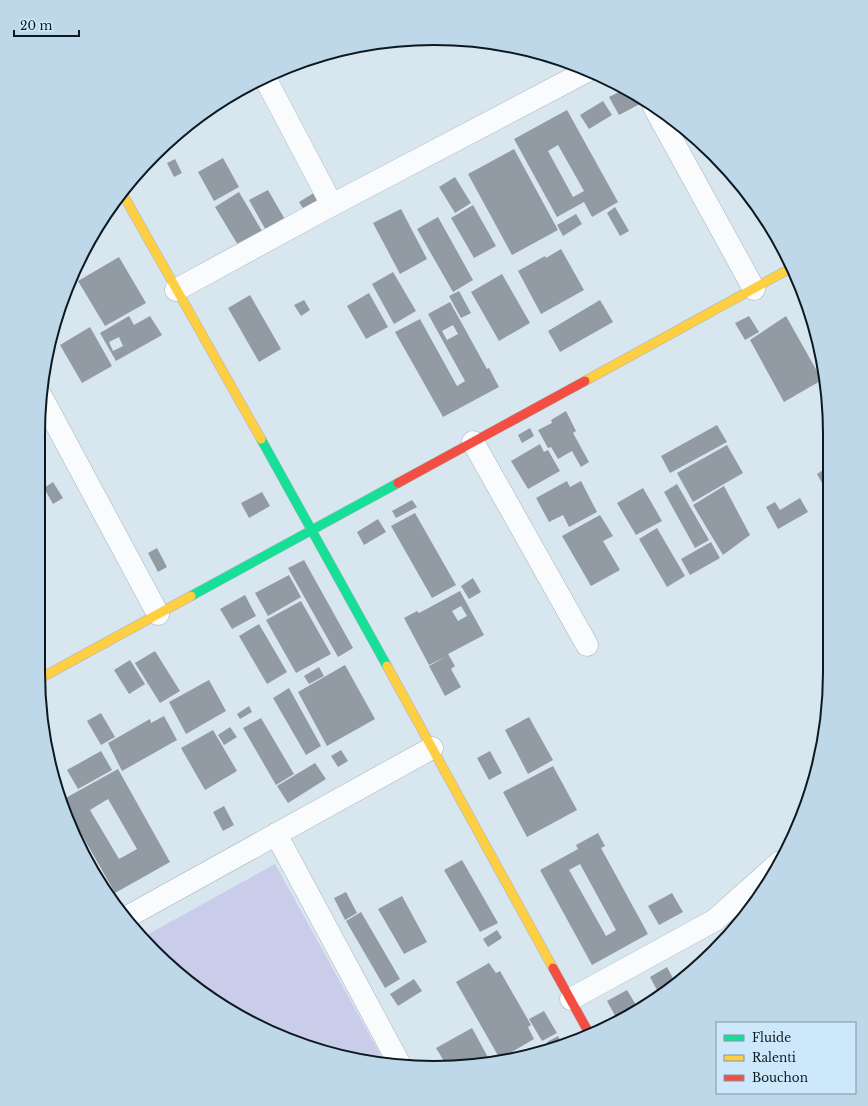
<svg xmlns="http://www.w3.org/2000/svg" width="868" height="1106" font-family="'Libre Baskerville',serif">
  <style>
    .green { fill: #c9cdea }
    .building { fill: #929ba4; fill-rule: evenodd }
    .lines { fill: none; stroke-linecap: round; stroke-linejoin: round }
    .street-casing { stroke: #a8b4bc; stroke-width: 23 }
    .fast-casing { stroke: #a8b4bc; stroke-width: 10 }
    .slow-casing { stroke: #a8b4bc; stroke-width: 10 }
    .jam-casing { stroke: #a8b4bc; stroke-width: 10 }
    .street { stroke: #f9fbfd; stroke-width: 22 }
    .fast { stroke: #16e098; stroke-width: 9 }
    .slow { stroke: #ffcf43; stroke-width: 9 }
    .jam { stroke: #f24e42; stroke-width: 9 }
    .rim { fill: none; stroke: #0d1921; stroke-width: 2 }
  </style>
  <rect width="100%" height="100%" fill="#d8e6f0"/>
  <path class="green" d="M275 864 384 1061 332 1055 236 1015 154 952 143 937Z"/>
  <path class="building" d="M625 89 635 95 640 104 619 115 609 97Z
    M603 101 612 115 589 129 580 115Z
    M567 110 618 202 592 217 584 202 557 217 514 139ZM558 145 584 191 573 197 548 151Z
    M514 149 558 230 512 255 468 174Z
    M223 158 239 187 214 201 198 172Z
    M175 159 182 173 174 177 167 163Z
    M455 177 471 203 455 213 439 187Z
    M737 180 745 191 741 193 735 182Z
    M268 190 287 223 268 234 249 200Z
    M317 191 324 201 306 213 299 202Z
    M239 192 265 236 241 250 215 207Z
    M473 205 496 246 474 258 451 218Z
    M615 207 629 231 620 236 607 213Z
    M401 209 427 259 400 274 373 223Z
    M576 214 582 224 563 236 557 225Z
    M438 217 473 280 453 292 417 229Z
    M561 249 584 290 541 314 518 271 545 256 546 258Z
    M119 257 146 303 105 326 78 281Z
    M393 272 416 311 394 324 372 284Z
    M502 274 530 323 499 341 471 292Z
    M459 291 471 313 461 318 449 296Z
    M369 293 388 327 366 339 347 306Z
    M250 295 281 349 259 362 228 308Z
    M304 300 310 310 301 316 294 305Z
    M600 300 613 322 560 352 548 331Z
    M450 302 487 369 489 368 499 387 443 417 395 332 420 319 457 386 465 381 428 314ZM453 325 458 334 447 340 442 331Z
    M129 316 134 325 150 316 162 335 116 361 100 333ZM119 337 123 346 113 351 109 342Z
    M749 316 759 332 745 340 735 323Z
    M786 316 822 380 784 402 750 340Z
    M90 327 112 366 82 383 60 345Z
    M566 411 576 431 573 433 589 462 581 467 572 451 558 459 551 447 548 448 538 430 552 423 551 420Z
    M717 425 727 442 670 473 661 456Z
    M530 428 534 436 522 443 518 435Z
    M540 444 544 452 548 450 560 471 528 489 511 461Z
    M727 445 743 473 693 502 677 473Z
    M829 466V495L817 474Z
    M567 481 570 487 581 481 597 512 569 527 563 515 549 522 536 498Z
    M53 482 63 498 53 504 44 488Z
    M677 484 709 540 695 548 664 492Z
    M724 486 750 535 723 555 693 505Z
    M643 488 662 521 636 535 617 503Z
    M262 492 270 506 249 518 241 503Z
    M800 498 808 512 778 529 766 507 775 502 780 510Z
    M412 500 417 507 396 518 392 511Z
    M415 513 456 585 432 598 391 526Z
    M600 515 613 536 603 541 620 570 591 586 562 536Z
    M378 519 386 532 364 545 357 532Z
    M657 528 685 576 667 587 639 539Z
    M711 542 720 558 690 575 681 559Z
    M157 548 167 567 158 572 148 553Z
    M304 560 353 648 338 657 288 568Z
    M289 575 301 597 268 616 255 593Z
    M473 578 481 592 469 599 461 586Z
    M460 591 484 635 448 654 455 666 451 669 461 687 445 696 429 666 447 656 429 665 404 618 417 611 419 613ZM461 606 467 616 458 621 452 611Z
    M245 595 256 616 232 629 220 609Z
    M301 601 331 654 296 673 266 620Z
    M259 624 287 672 267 684 239 636Z
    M155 651 180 691 160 703 135 663Z
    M130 660 145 684 129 694 114 670Z
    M345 665 375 719 327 746 298 692Z
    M319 667 324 676 309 684 304 676Z
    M209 680 226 711 186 734 169 702Z
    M289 688 321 746 306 755 273 698Z
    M249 706 252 712 240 719 237 714Z
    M101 713 115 737 101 745 87 721Z
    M164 716 177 740 122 771 108 743 150 719 151 723Z
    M529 717 553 760 528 774 505 730Z
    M261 718 294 774 276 785 243 728Z
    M230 727 237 737 224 745 218 735Z
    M213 730 237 771 205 790 181 748Z
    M341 750 348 761 338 767 331 756Z
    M101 751 112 770 78 789 67 770Z
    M490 751 502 773 489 780 477 758Z
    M315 763 326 779 288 803 277 786Z
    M553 766 577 810 527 837 503 792Z
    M118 769 170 862 115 893 62 800ZM108 799 137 849 119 859 90 810Z
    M224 806 234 825 223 831 213 812Z
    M598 833 605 846 601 848 648 934 592 965 540 870 578 849 576 845ZM580 864 616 930 606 936 569 870Z
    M462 860 498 923 480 932 444 870Z
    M346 892 357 913 345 920 334 898Z
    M672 893 683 912 659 925 648 906Z
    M402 896 427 942 404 954 378 909Z
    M361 912 400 979 385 988 346 921Z
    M497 930 502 938 488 947 483 939Z
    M489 963 496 973 500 971 531 1025 528 1027 534 1039 500 1059 456 982Z
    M667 967 675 982 659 994 650 977Z
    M414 979 422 991 398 1006 390 994Z
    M627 990 639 1010 618 1021 607 1001Z
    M544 1011 557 1033 542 1041 529 1019Z
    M472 1028 490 1061 447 1066 436 1048Z
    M558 1036 562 1044 551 1049 547 1042Z"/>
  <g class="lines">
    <defs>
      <path id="street" d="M265 78 332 205
        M654 107 754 289
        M176 290 332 205 587 71
        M41 396 158 614
        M473 442 587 645
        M276 834 399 1063
        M127 917 432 748
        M571 999 715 920 780 862"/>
      <path id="fast" d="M261 439 387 666
        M191 596 398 483"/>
      <path id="slow" d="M121 191 261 439
        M585 381 791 268
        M387 666 553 968
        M39 679 191 596"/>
      <path id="jam" d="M398 483 585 381
        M553 968 589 1033"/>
    </defs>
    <use href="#street" class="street-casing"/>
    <use href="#fast" class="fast-casing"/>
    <use href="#slow" class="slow-casing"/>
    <use href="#jam" class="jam-casing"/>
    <use href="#street" class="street"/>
    <use href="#fast" class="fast"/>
    <use href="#slow" class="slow"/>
    <use href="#jam" class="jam"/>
  </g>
  <path d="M0 0H868V1106H0ZM434 45H434A389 389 0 0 1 823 434V672A389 389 0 0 1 434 1061H434A389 389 0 0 1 45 672V434A389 389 0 0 1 434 45Z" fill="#bed7e9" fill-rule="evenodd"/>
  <path class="rim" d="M434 45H434A389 389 0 0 1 823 434V672A389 389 0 0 1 434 1061H434A389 389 0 0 1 45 672V434A389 389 0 0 1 434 45Z"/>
  <rect x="716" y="1022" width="140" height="72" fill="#cde8fa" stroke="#8095a3"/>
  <rect x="724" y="1035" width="20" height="6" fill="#16e098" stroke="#8095a3"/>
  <text x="752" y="1042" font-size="12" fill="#0d1921">Fluide</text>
  <rect x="724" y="1055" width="20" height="6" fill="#ffcf43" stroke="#8095a3"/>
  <text x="752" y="1062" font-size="12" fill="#0d1921">Ralenti</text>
  <rect x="724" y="1075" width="20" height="6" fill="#f24e42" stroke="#8095a3"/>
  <text x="752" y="1082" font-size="12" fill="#0d1921">Bouchon</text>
  <path d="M14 30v6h65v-6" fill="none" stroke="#0d1921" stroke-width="2"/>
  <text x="20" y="30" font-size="12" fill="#0d1921" stroke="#cde8fa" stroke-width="3" paint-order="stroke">20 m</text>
</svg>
